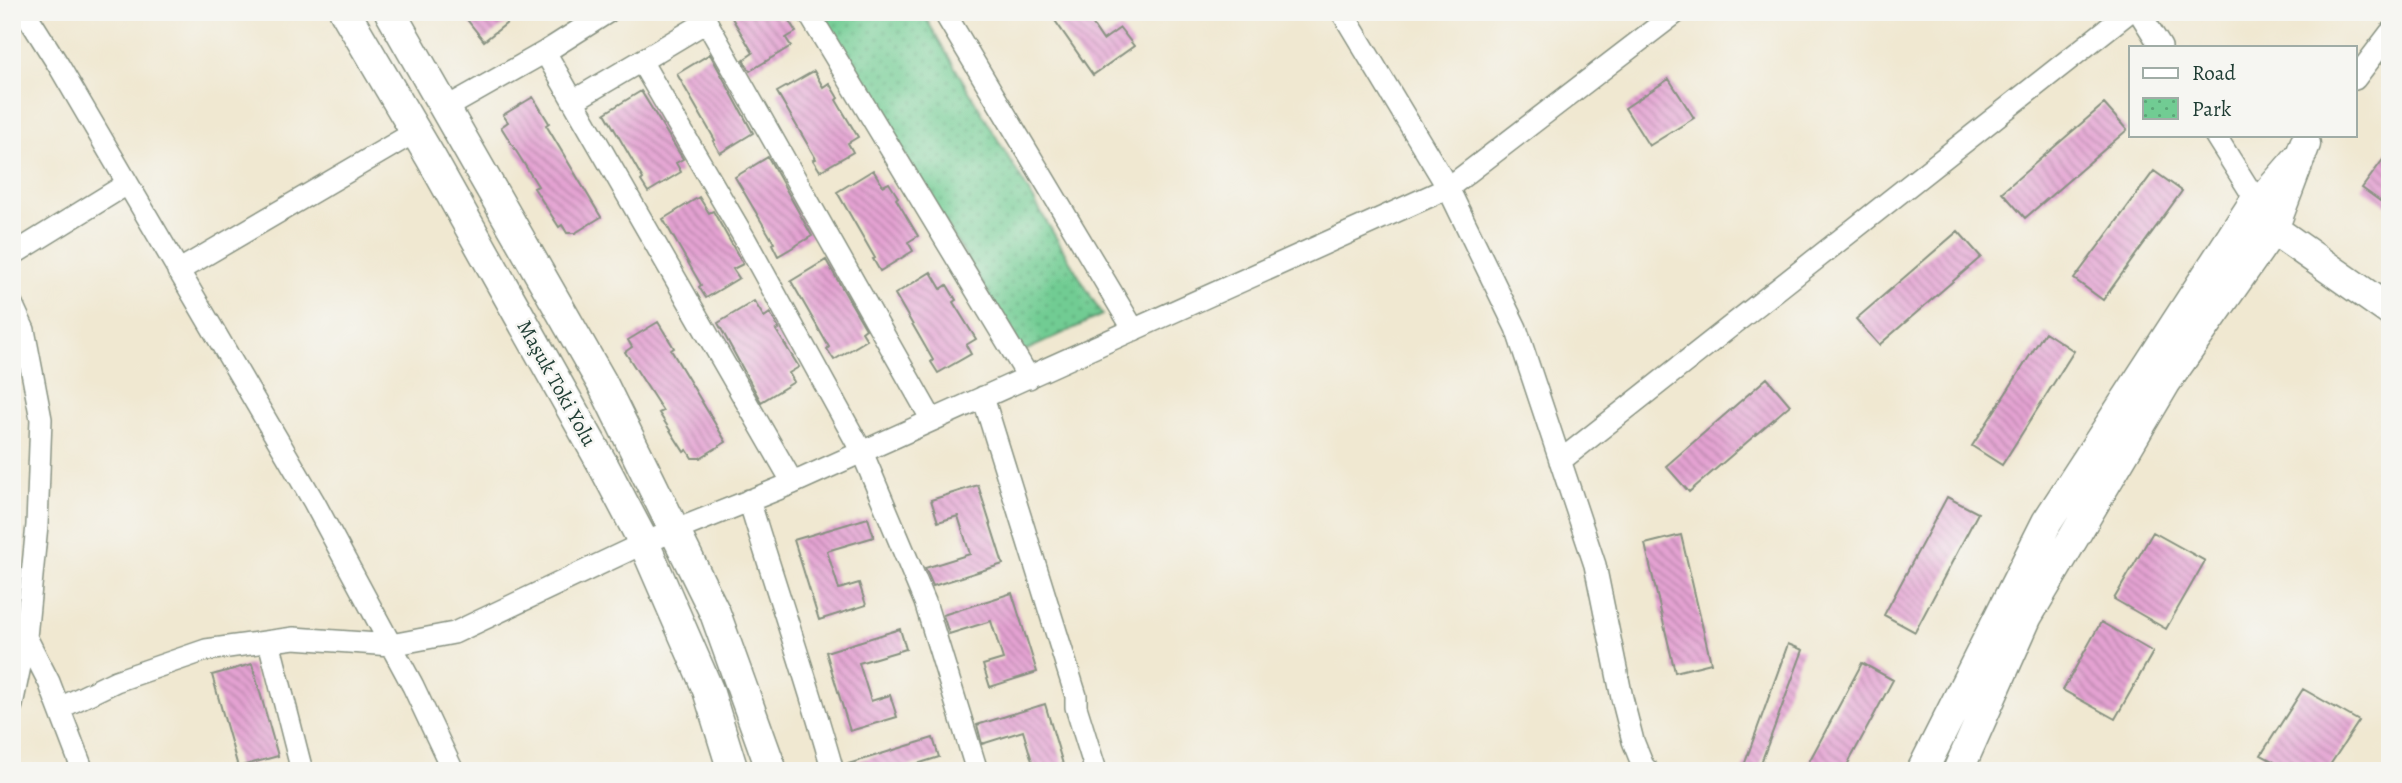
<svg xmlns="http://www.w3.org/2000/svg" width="2402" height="783" font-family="Alegreya,serif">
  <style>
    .park { fill: url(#park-dots); stroke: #488464; stroke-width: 2 }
    .building { fill: url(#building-back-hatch) }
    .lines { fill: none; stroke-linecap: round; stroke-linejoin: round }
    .street-casing { stroke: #889282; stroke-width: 24 }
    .secondary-casing { stroke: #889282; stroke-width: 33 }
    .street { stroke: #fff; stroke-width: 21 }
    .secondary { stroke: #fff; stroke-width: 30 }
    .labels { text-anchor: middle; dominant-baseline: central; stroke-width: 5; stroke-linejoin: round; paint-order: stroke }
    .street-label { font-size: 21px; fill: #1f3d34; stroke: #f6f6f2 }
  </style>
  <defs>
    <pattern id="park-dots" width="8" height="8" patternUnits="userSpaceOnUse" patternTransform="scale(1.75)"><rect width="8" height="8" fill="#71cc93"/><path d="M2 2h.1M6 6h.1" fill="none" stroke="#5ca779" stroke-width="1.8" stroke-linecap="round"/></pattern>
    <pattern id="building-back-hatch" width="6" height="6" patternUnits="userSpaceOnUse" patternTransform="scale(1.75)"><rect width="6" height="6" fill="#e4a2d2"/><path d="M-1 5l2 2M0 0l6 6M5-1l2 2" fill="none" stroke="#b885ab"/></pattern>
  </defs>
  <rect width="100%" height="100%" fill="#f6f6f2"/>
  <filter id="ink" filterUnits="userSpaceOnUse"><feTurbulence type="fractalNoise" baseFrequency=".0143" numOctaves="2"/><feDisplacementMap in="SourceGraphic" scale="14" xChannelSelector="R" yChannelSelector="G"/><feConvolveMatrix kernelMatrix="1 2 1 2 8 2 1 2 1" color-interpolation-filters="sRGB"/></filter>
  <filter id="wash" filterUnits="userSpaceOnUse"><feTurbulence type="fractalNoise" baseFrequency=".00686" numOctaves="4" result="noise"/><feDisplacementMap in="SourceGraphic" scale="28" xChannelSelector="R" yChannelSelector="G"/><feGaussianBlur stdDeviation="1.57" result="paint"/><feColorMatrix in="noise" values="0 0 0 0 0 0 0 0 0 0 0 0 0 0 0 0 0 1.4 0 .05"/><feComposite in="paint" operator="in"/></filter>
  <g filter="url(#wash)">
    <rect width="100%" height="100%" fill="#f0e8d1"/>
    <path class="park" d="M819 12H922L1102 315 1023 352Z"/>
    <g id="blocks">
      <path class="building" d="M461 12H498L507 23 484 41Z
        M742 12H775L779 20 786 16 796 32 786 38 791 46 750 71 743 60 753 53 732 18Z
        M1049 12H1084L1103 40 1120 28 1134 46 1093 75Z
        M710 54 753 133 720 153 713 141 715 140 677 74Z
        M814 71 823 87 829 83 838 98 836 100 858 137 848 143 853 152 820 171 813 160 816 159 777 92Z
        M1669 79 1694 118 1649 146 1625 108Z
        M641 91 683 159 676 163 681 172 648 192 641 181 643 179 605 113Z
        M533 97 549 123 546 125 601 217 575 233H567L562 225 559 227 534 188 538 186 501 127 508 122 503 115Z
        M2104 104 2127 130 2025 218 2002 192Z
        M2390 150V208L2362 188Z
        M768 157 812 236 778 256 772 244 774 243 735 177Z
        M873 170 883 186 889 183 898 197 896 199 918 236 908 242 913 251 880 271 873 259 875 258 837 192Z
        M2154 171 2182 191 2103 300 2074 279Z
        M699 197 709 213 713 211 743 264 733 269 739 278 706 298 699 287 701 285 663 219Z
        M1958 231 1981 257 1879 345 1856 319Z
        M826 260 866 329 862 332 867 340 834 360 827 349 829 347 791 281Z
        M931 272 941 289 947 285 956 300 953 302 976 339 966 345 971 354 938 373 931 362 933 360 895 294Z
        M754 301 764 317 770 313 779 329 776 330 799 367 789 373 794 382 761 402 718 323Z
        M658 322 674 348 671 350 726 442 700 458H692L687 450 684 452 659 413 663 411 625 352 632 347 628 340Z
        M2045 332 2074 351 2002 465 1972 446Z
        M1767 378 1790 405 1689 492 1666 466Z
        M978 485 1003 564 933 586 925 568 970 554 958 516 938 522 931 500Z
        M1947 497 1978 513 1915 632 1884 615Z
        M868 518 874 537 827 551 839 589 859 583 866 605 819 620 794 540Z
        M2153 532 2205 561 2166 629 2114 599Z
        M1681 535 1711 663 1675 672 1645 544Z
        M1012 593 1037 672 990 687 983 665 1003 659 991 621 949 634 943 615Z
        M2101 622 2153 652 2115 719 2063 690Z
        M900 629 906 649 859 663 871 701 890 695 897 717 850 731 826 652Z
        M1788 644 1803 650 1758 771H1742Z
        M1862 663 1893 680 1844 771H1804Z
        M252 664 278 756 238 767 212 675Z
        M2303 689 2359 721 2326 771H2291L2261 755Z
        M1045 704 1065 771H1035L1023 731 982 744 977 725Z
        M933 738 939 757 895 771H846L845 765Z"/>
    </g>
  </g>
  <g filter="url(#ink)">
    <use href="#blocks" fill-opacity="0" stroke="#889282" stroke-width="2"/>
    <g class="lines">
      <defs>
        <path id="street" d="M25 12 59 66 314 502 413 686 453 771
          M701 12 932 420
          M808 12 1029 378
          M944 12 1134 330
          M1342 12 1448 188 1516 328 1595 565 1622 698 1633 741 1643 766 1648 771
          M2139 12 2161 47
          M706 22 641 61 745 239 862 452 925 602 977 771
          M545 52 793 483
          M2355 79 2390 33
          M573 101 641 61
          M446 108 545 52 608 12
          M2215 135 2262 210
          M2256 200 2295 155
          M12 255 127 184
          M178 271 415 132
          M12 304 24 330 41 419 37 525 26 637 12 705
          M983 397 1076 696V707L1096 771
          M1560 461 2129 12
          M749 500C777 592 807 679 833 771
          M23 637H26L49 682 83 771
          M269 642 302 771
          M60 708 116 681 206 650 294 638 391 645 454 633 644 543 793 483 1448 188 1677 12"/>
        <path id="secondary" d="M345 12 431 158 602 463 644 543 708 690 733 771
          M390 12 602 383 715 613 772 771
          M2273 229 2390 311
          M1922 771 2047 522 2256 200
          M1958 771 2027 616 2165 383 2273 229 2305 144"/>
      </defs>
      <use href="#street" class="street-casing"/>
      <use href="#secondary" class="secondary-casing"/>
      <use href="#street" class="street"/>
      <use href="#secondary" class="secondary"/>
    </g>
  </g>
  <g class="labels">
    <g class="street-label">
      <text transform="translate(557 383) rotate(61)">Maşuk Toki Yolu</text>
    </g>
  </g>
  <rect width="2402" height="783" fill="none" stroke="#f6f6f2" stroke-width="42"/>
  <rect x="2129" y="46" width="228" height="91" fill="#f6f6f2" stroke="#a0aca6" stroke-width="2"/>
  <rect x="2143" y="68" width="35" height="10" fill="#ffffff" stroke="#a0aca6" stroke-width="2"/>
  <text x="2192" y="80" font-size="21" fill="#1f3d34">Road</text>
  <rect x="2143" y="98" width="35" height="21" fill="url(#park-dots)" stroke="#a0aca6" stroke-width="2"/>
  <text x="2192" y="116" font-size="21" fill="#1f3d34">Park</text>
</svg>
